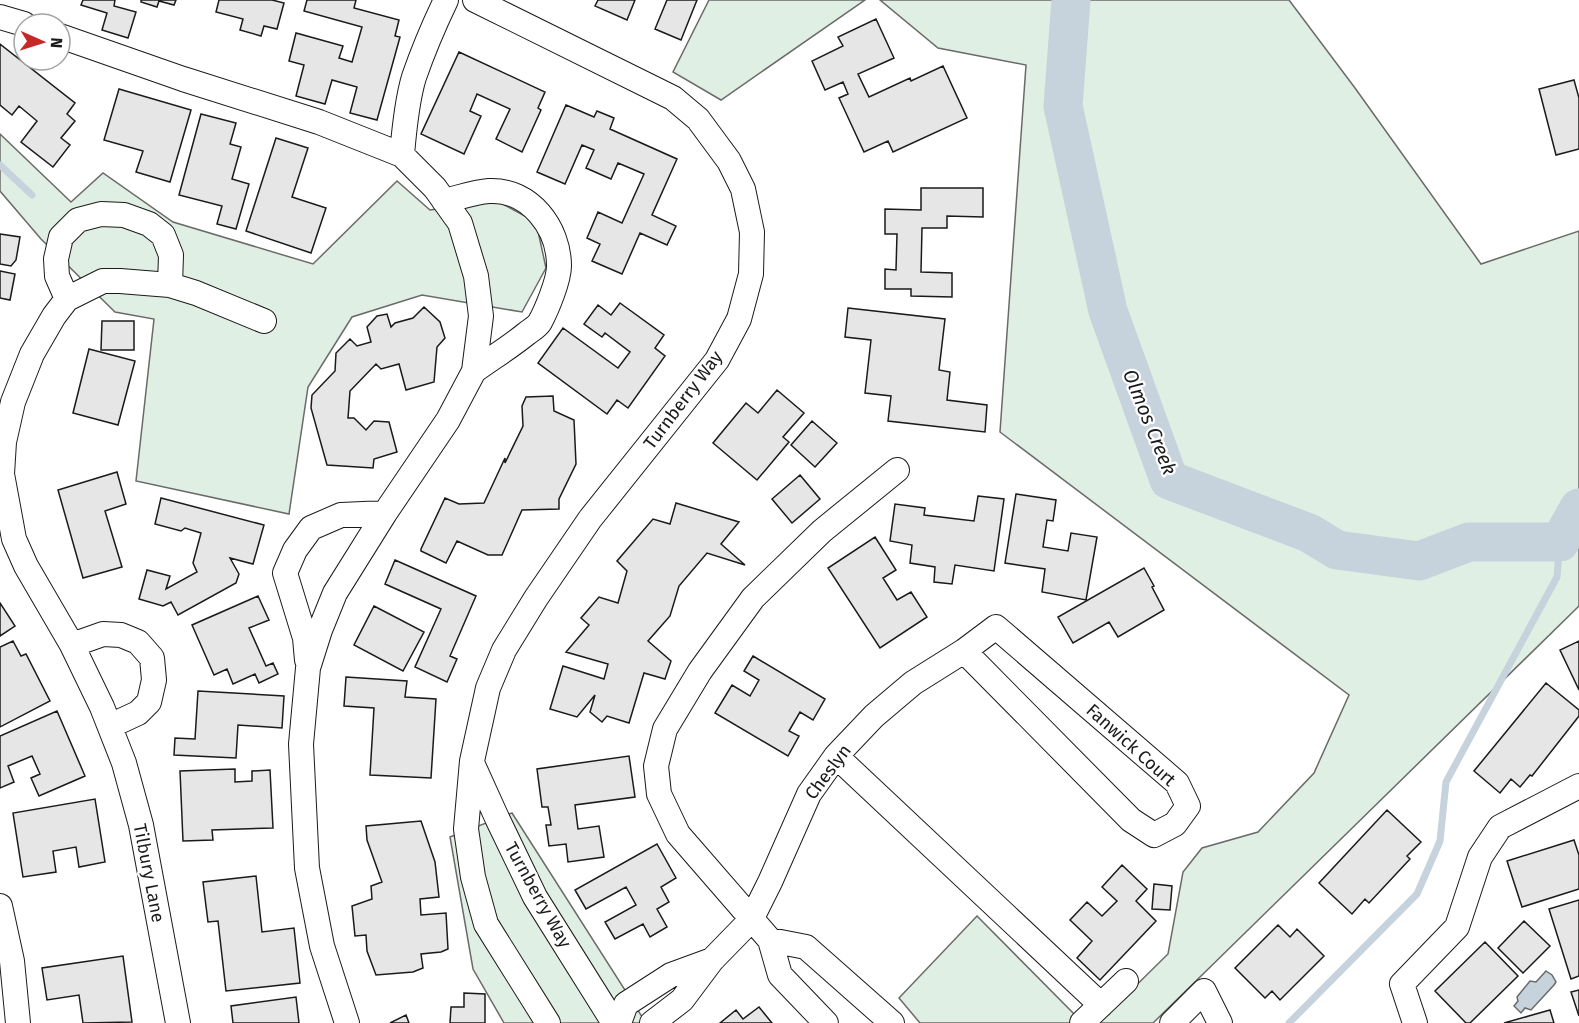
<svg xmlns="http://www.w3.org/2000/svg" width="1579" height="1023" font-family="'Fira Sans',sans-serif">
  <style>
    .green { fill: #e0efe3; stroke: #6a6a6a; stroke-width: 1.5 }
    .water { fill: #c6d2dc; stroke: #6a6a6a; stroke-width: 1.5 }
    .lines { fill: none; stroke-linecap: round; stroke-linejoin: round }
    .stream { stroke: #c6d2dc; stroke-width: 7 }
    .river { stroke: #c6d2dc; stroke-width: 39 }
    .building { fill: #e6e6e6; stroke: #1a1a1a; stroke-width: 1.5 }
    .minor-casing { stroke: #1a1a1a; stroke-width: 26 }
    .minor { stroke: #fff; stroke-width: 24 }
    .labels { text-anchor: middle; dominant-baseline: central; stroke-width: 4.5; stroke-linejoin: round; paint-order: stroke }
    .street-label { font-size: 18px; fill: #1a1a1a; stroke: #fff }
    .water-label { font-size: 20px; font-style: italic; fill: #1a1a1a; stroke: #fff }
  </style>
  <rect width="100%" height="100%" fill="#fff"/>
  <path class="green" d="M709 0H865L721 100 673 72Z
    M880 0H1289L1355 88 1481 264 1579 231V606L1153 1023H1098L1168 954 1183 872 1202 848 1258 832 1314 773 1349 695 1000 432 1026 65 938 48Z
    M0 134 71 202 103 173 173 222 313 264 397 181 430 210 497 201 536 222 546 268 522 312 422 295 352 317 308 387 289 514 136 481 154 319 115 312 41 239 0 191Z
    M512 813 646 1023H504L473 969 450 837Z
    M977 916 1083 1023H920L899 998Z"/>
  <path class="water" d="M1546 971 1552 975 1556 982 1554 985 1531 1010 1525 1008 1521 1013 1514 1006 1518 1001 1517 997 1530 981 1536 982Z"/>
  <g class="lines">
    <path class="stream" d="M0 165 32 195
      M1289 1023 1417 894 1440 841 1446 782 1557 577 1560 542"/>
    <path class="river" d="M1071 0 1063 106 1108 311 1169 480 1309 533 1337 550 1419 561 1469 542H1560L1579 508"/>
  </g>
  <path class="building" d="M83 0H115L114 6 136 12 128 38 102 30 107 13 81 5Z
    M141 0H176L174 5 159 1 157 7 141 2Z
    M219 0H272L284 3 277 29 264 26 261 36 240 30 243 19 216 12Z
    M307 0H356L354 8 399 20 395 36 400 37 377 120 350 113 357 87 332 80 325 104 296 96 304 65 289 61 296 33 343 46 339 58 352 62 362 27 304 11Z
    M598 0H635L627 20 595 6Z
    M667 0H697L681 40 655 29Z
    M876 19 894 58 858 74 869 97 910 78 911 81 943 66 967 118 893 152 888 141 864 152 839 98 848 94 843 82 825 90 812 61 843 46 838 37Z
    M0 44 75 103 67 114 75 121 61 138 70 145 53 167 21 142 37 121 19 106 12 115 0 105Z
    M459 52 545 92 538 108 541 110 522 152 496 139 510 109 477 94 470 111 481 116 464 154 421 134Z
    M1574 80 1579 98V149L1556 155 1539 89Z
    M119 89 191 110 170 182 136 172 143 151 104 140Z
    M566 105 594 117 597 111 614 118 610 129 677 159 652 215 676 226 667 245 640 233 622 274 592 261 600 244 587 238 598 212 622 223 644 174 618 163 611 179 586 168 594 150 582 145 565 184 537 172Z
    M201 114 236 123 230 144 241 147 232 179 249 184 236 229 217 224 222 206 179 195Z
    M276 138 308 148 292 197 326 208 311 253 246 231Z
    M921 188H983V217L947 216V228H922L921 272 952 273V297L911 296V289H885V269L896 270 897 234H885V209L921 210Z
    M0 234 20 237 16 260 11 266 0 264Z
    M0 271 15 274 10 300 0 298Z
    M620 303 664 335 655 348 665 356 628 408 617 400 607 414 538 363 563 328 618 368 630 352 605 333 602 337 584 324 598 305 611 315Z
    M424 307 440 322 445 338 437 347 434 382 406 390 399 364 381 369 376 364 350 391 348 418H354L366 430 374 421 389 422 397 452 374 459 373 468 327 465 311 408 312 395 335 371 336 353 350 339 357 346 371 342 367 327 377 316 387 314 391 327 395 323 413 318Z
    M848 308 945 319 939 370 950 372 947 400 987 405 985 432 888 421 891 396 865 393 871 340 845 337Z
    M102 321H134V350H101Z
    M89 349 135 361 118 425 73 413Z
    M777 390 804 413 783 437 789 442 757 480 713 443 746 403 758 413Z
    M553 396 554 411 574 420 576 464 559 499V509L522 510 502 555H488L457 541 446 563 421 551V549L445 498 459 504 484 503 505 458V463L523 426 522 406 526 397Z
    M812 421 837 443 815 467 791 445Z
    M117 472 126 504 105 511 122 567 83 578 58 490Z
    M800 475 820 499 792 523 772 499Z
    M1016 494 1056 500 1053 521 1047 520 1043 547 1068 551 1071 533 1097 537 1086 600 1042 592 1045 569 1005 563Z
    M978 496 1004 499 994 571 955 565 952 584 934 582 935 567 910 563 912 545 890 541 895 504 925 508 924 515 974 521Z
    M161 498 264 525 253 564 230 558 239 574 236 583 178 615 171 602 163 606 139 599 147 570 170 576 166 589 197 572 193 563 201 533 185 528 181 531 155 524Z
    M676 503 739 522 721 544 745 565 707 553 679 586 670 616 648 641 671 661 665 679 644 673 629 723 607 716 602 722 590 712 595 695 577 717 550 709 563 666 604 679 608 664 566 652 589 625 581 618 599 597 618 603 627 571 617 561 653 519 670 524Z
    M875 537 896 570 883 578 897 600 911 592 927 617 880 648 828 568Z
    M395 560 476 596 450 656 457 659 447 682 415 667 441 609 385 584Z
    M1144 568 1154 586 1152 587 1164 610 1118 637 1109 622 1073 643 1058 617Z
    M258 596 269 620 249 628 266 666 273 663 278 674 259 683 255 674 233 684 227 669 214 675 192 625Z
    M0 603 15 626 0 636Z
    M374 606 424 632 403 671 354 645Z
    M13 641 21 656 26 654 50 701 0 727V647Z
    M1579 641V690L1560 650Z
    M753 656 825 699 813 720 800 712 789 731 799 736 788 756 715 713 732 685 750 696 759 680 744 671Z
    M346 677 407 681 405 697 436 699 431 778 370 775 374 708 344 706Z
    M1546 683 1579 710V716L1532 776 1530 775 1520 787 1511 779 1500 793 1474 771Z
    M198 691 284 696 282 728 238 725 236 758 174 755 175 738 195 739Z
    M57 711 85 776 39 796 31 778 40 774 32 756 8 766 14 782 0 788V736Z
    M629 756 635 797 575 805 578 829 599 826 604 857 568 862 566 844 549 846 546 825H551L548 807H542L537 769Z
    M235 769V782L252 781V771L270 770 273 828 212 830 213 840 183 841 180 771Z
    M95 799 105 862 79 867 76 847 53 851 56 872 23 877 13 813Z
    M1387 810 1421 842 1407 856 1410 859 1369 903 1365 899 1352 914 1319 883Z
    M421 821 435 862 439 897 420 899 421 915 446 913 448 949 441 952 421 954 423 968 413 972 376 975 367 951 366 935 355 936 352 906 372 899 371 886 382 882 367 840 366 826Z
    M1574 840 1579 855V889L1522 907 1507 861Z
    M657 844 676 878 661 887 669 902 657 909 667 927 650 937 643 924 615 939 605 922 636 905 626 887 586 909 575 890Z
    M1122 865 1147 889 1136 901 1156 921 1100 980 1077 958 1092 941 1070 920 1087 902 1102 916 1117 901 1102 887Z
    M256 876 262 932 294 928 300 983 226 991 218 921 208 922 203 882Z
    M1154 884 1172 886 1170 910 1152 909Z
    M1579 900V976L1571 979 1549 909Z
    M1524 921 1550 946 1523 973 1498 948Z
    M1278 925 1290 937 1297 929 1324 956 1280 1000 1272 991 1265 998 1235 968Z
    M1485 942 1518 976 1470 1023H1466L1435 991Z
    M123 956 132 1022 83 1023 79 995 47 1000 42 968Z
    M1579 990V1016L1571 992Z
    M464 993 485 994V1023H450L451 1007H464Z
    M296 997 299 1023H233L231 1006Z
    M759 1007 772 1023H720L736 1010 743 1019Z
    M1550 1010 1554 1023H1504Z
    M406 1015 409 1023H390Z"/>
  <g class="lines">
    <defs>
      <path id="minor" d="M475 0 673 98 698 119 729 161 743 189 752 232 751 274 739 319 717 360 590 519 536 598 504 650 488 688 472 761 466 829 473 877 486 924 548 1023
        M0 17 24 24
        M60 36 183 79 319 122 402 155 435 188 460 223 476 276 481 316 474 371 448 420 385 513 335 593 320 630 308 668 301 744 307 868 322 946 347 1023
        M402 155C404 131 407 100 414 77 423 51 434 25 446 0
        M444 201C458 198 474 192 489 191 530 189 559 228 559 266 559 280 547 309 540 322 537 327 531 330 526 334 510 347 492 358 474 371
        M67 299 57 276 56 259 61 237 78 220 101 214 124 215 149 224 163 235 171 255 170 285
        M72 645 103 634 121 635 138 642 152 658 154 680 149 702 138 713 110 726
        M307 660 305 638 285 573 295 550 311 528 341 515 385 513
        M836 756 1101 1005
        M473 765 497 818 535 897 614 1023
        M0 906 12 961 18 1023
        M770 940 806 947 892 1023
        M178 1023 141 825 124 763 102 707 72 645 26 566 14 539 2 474 4 442 13 402 32 354 54 316 67 299 103 281H120L170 285 196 293 264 321
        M619 1023 626 1004 671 975 712 960
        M652 1023 682 1000 712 960 751 920 770 882 809 794 836 756 874 716 913 683 964 651 996 627 1177 783 1188 806 1175 824 1154 835 1131 820 964 651
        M826 1023 780 975 770 940 678 834 659 794 656 766 665 729 700 671 753 598 822 531 897 470
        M1082 1023 1126 981
        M1172 1023 1204 991 1220 1023
        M1415 1023 1402 984 1457 927 1480 857 1500 827 1579 786"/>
    </defs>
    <use href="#minor" class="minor-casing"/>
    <use href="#minor" class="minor"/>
  </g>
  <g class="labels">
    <g class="street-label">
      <text transform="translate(683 400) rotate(-53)">Turnberry Way</text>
      <text transform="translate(1131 745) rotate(42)">Fanwick Court</text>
      <text transform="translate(828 772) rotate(-53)">Cheslyn</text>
      <text transform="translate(149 873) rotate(79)">Tilbury Lane</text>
      <text transform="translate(538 895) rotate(61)">Turnberry Way</text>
    </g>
    <g class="water-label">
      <text transform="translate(1150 422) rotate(68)">Olmos Creek</text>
    </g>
  </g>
  <g transform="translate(42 42) rotate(93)"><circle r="28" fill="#ffffff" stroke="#a3a3a3" stroke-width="1.5"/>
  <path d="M0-4.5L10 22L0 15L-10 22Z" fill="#c62828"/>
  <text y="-9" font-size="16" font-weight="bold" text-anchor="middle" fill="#1a1a1a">N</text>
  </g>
</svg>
